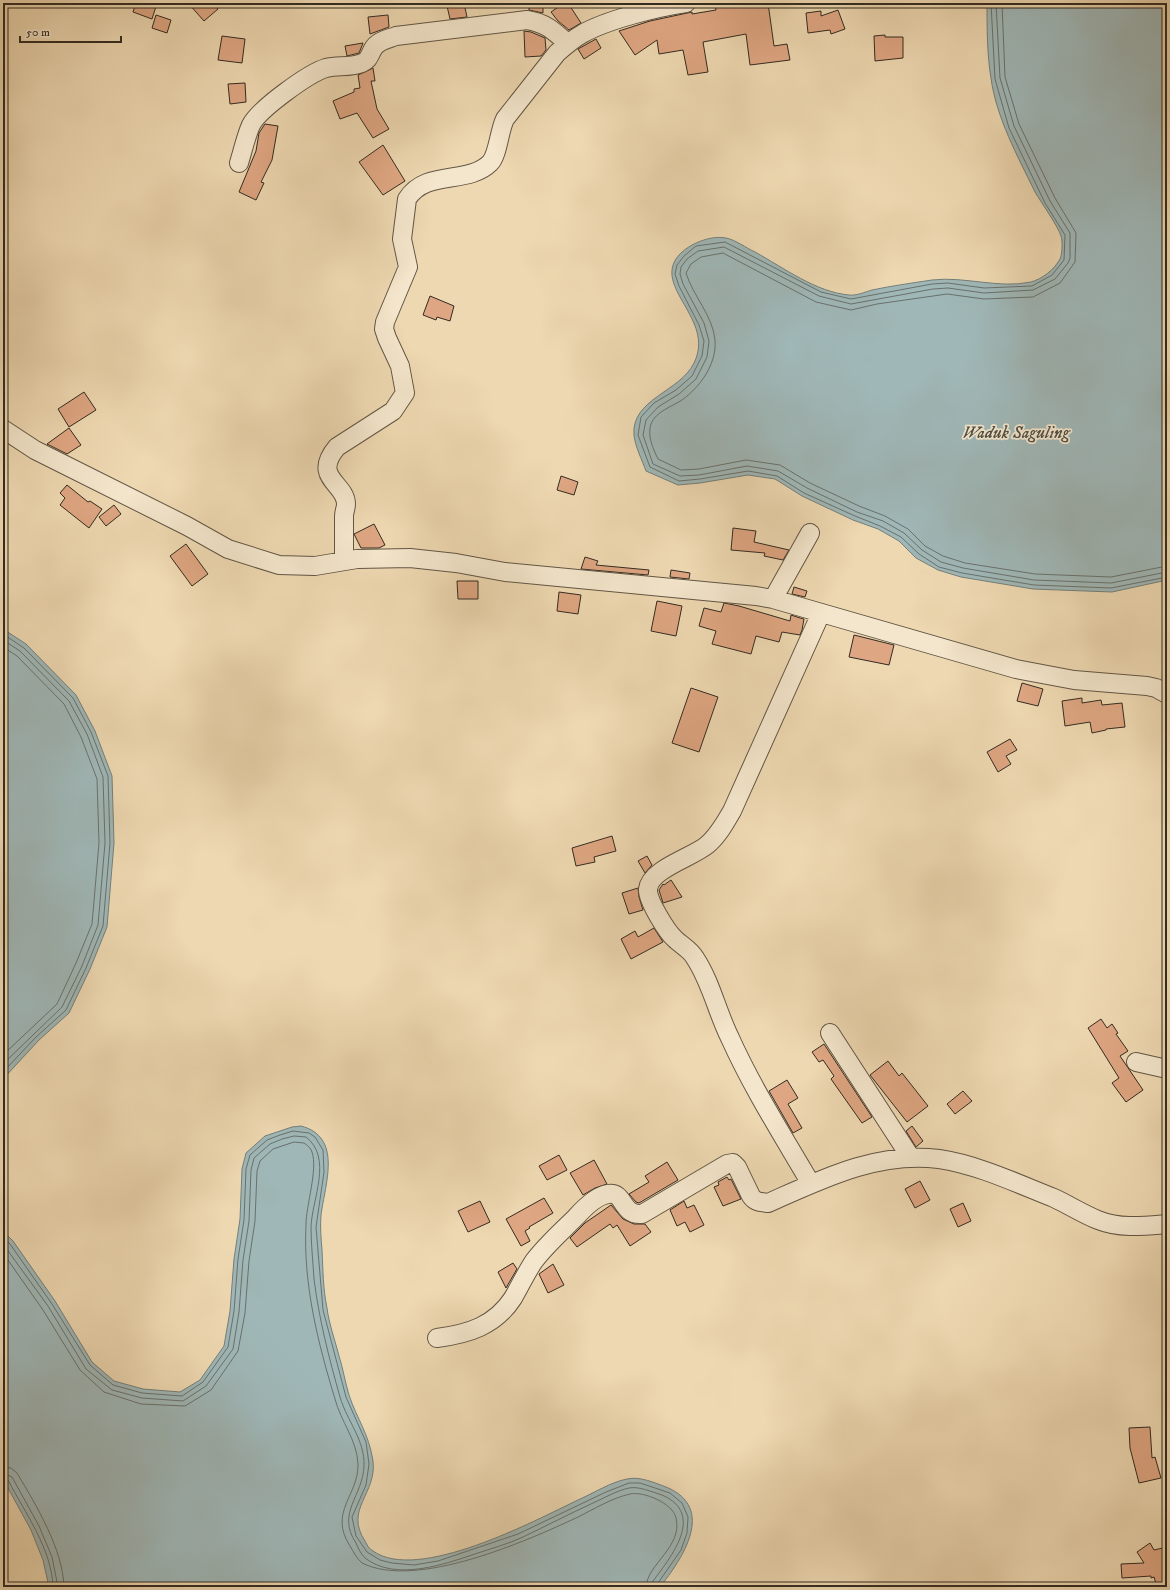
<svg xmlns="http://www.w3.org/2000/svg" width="1170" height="1590" font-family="'IM FELL DW Pica',serif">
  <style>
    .water { fill: #9fb7b7; stroke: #747f7b }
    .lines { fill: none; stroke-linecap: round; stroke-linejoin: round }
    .shore { stroke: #69716c; stroke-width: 1 }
    .building { fill: #dea682; stroke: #332b21 }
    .minor-casing { stroke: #625645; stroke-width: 20 }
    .minor { stroke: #f4e6cc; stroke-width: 18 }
    .labels { text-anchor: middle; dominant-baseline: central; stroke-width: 3.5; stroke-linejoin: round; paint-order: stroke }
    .water-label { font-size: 17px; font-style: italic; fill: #4e4e46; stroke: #f4e6cc }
  </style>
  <rect width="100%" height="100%" fill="#eed8b1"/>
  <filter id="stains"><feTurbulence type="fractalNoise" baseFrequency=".005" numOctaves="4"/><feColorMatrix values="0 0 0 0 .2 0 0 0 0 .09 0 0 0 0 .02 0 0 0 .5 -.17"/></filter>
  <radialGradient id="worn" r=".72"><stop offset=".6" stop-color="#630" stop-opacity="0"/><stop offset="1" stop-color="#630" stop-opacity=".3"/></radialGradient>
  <path class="water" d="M987 3H1167V580L1112 592 1033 589 961 577 938 570 916 558 899 541 878 529 853 520 802 496 775 479 748 475 700 483 678 485 646 471C642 460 635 446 634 435 631 399 680 392 694 363 716 319 651 287 679 255 689 244 710 235 726 238 736 240 746 248 755 252 784 268 816 292 849 295 856 296 865 292 872 290 891 286 912 283 932 280 965 276 998 289 1031 282 1042 279 1054 270 1060 259 1062 255 1063 242 1061 236 1059 228 1041 202 1035 192 1018 157 996 117 991 78 987 54 987 28 987 3Z
    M3 629 26 644 76 695 95 731 112 776 114 843 107 927 90 969 69 1013 39 1040 3 1079Z
    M301 1126C343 1137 325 1184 321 1215 320 1227 321 1238 322 1250 323 1270 323 1289 327 1308 329 1324 335 1340 339 1356 343 1368 345 1382 349 1395 357 1419 369 1434 373 1461 377 1494 344 1509 365 1541 367 1545 369 1549 373 1551 418 1583 534 1521 578 1500 594 1493 611 1482 627 1479 640 1476 655 1483 666 1487 717 1508 682 1559 660 1587H49L43 1560 31 1530 3 1479V1231L13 1241 55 1301 92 1362 114 1381 143 1389 180 1392 200 1380 224 1346 230 1311 234 1259 240 1219 242 1169 246 1153 265 1136 292 1127Z"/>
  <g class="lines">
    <path class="shore" d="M991 3 995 79 1009 128 1045 203 1065 235 1064 260 1052 275 1032 286 984 288 948 283 932 284 851 299 821 292 725 242 696 246 684 256 677 265 675 274 679 286 699 325 704 341 702 356 692 376 676 390 654 403 641 417 638 435 650 467 679 481 700 479 748 471 777 476 804 493 855 516 880 526 901 537 919 554 939 567 962 573 1034 585 1111 588 1167 577
      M996 3 1000 78 1014 126 1050 201 1070 233V258L1068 263 1055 279 1033 290 984 293 948 288 933 289 851 304 819 296 724 247 698 251 687 259 681 267 680 274 683 284 704 323 709 341 707 357 696 379 679 394 658 407 646 420 643 435 653 464 680 476 699 475 747 466 778 471 807 488 857 512 883 521 904 533 922 550 941 562 963 568 1034 580 1111 583 1167 572
      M1002 3 1005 77 1019 124 1055 198 1076 233 1075 262 1060 283 1033 297 984 299 947 294 877 304 851 310 816 302 723 253 701 257 691 264 686 273C693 296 713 316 715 340 717 364 700 387 682 400 673 406 655 412 651 424 647 435 653 449 658 459L681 470 699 469 746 460 780 465 810 483 859 506 885 516 908 529 925 546 943 556 965 563 1035 574 1111 577 1167 566
      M3 634 24 648 73 698 91 732 108 776 110 843 103 926 86 968 66 1010 36 1037 3 1072
      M3 640 20 651 69 701 87 734 103 777 105 843 98 925 82 966 62 1007 3 1064
      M3 647 17 656 64 704 81 737 97 779 99 843 92 924 76 963 57 1004 3 1055
      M3 1237 10 1244 52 1304 90 1365 113 1385 142 1393 182 1396 203 1382 228 1347 234 1311 238 1259 244 1220 246 1169 250 1155 267 1140 280 1135 293 1131 309 1133 315 1137 323 1150 324 1172 316 1227 323 1310 346 1397 366 1442 369 1464 366 1485 352 1517 356 1536 367 1552 380 1560 392 1563 414 1565 438 1561 518 1534 606 1492 629 1483H640L670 1493 682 1503 688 1517 687 1533 681 1550 658 1583 657 1587
      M3 1244 48 1306 86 1369 112 1390 142 1398 183 1401 206 1386 233 1349 239 1312 243 1260 249 1221 251 1170 254 1158 270 1144 282 1139 294 1136 306 1137C333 1158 312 1199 311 1227 311 1244 313 1262 314 1279 319 1319 329 1358 340 1397 347 1421 365 1440 364 1466 363 1496 336 1513 356 1543 358 1548 361 1554 365 1558 396 1582 445 1564 478 1553 493 1548 508 1544 523 1537 546 1526 569 1514 593 1503 604 1498 616 1491 629 1488 639 1486 652 1492 662 1495 706 1514 671 1557 653 1581L652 1587
      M3 1253 43 1310 80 1370 104 1392 141 1404 185 1406 211 1390 238 1351 245 1313 249 1261 255 1221 257 1171 260 1161 273 1149 294 1142 304 1143C307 1145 311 1148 312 1152 318 1170 306 1205 306 1225 303 1284 318 1343 335 1399 341 1422 357 1440 358 1464 359 1495 328 1512 350 1546 353 1551 357 1559 362 1563 416 1590 527 1541 578 1517 594 1509 612 1498 630 1494 643 1491 673 1503 676 1518 683 1547 647 1564 646 1587
      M3 1467 11 1468 17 1473C36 1505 63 1549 64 1587
      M3 1473 12 1477 39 1526 52 1557 58 1587
      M3 1478 8 1480C25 1513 52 1549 53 1587"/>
  </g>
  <path class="building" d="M136 3H157L152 19 133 12Z
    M188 3H213L218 9 204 21Z
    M464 3 467 17 450 19 447 6Z
    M529 3H543V13L529 10Z
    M564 3H568L581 23 569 30 558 21 551 12Z
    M715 3H768L774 46 787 44 790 60 750 65 746 34 703 42 708 72 688 75 683 50 659 54 657 40 635 55 619 31 650 21 692 12V14L716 10Z
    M838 10 845 29 831 34 830 30 808 33 806 13 821 11V16Z
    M156 15 171 20 167 33 152 28Z
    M388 15 389 27 370 34 368 17Z
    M524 31 531 32 545 38 546 50 541 56 525 57Z
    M885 35V37H903V58L875 61 874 36Z
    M222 36 245 39 242 63 218 60Z
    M596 39 601 48 584 59 578 49Z
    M363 43 359 53 347 56 345 46Z
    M373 68 375 81H371L377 109 389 129 373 138 357 113 340 119 333 101 354 92V89L360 88 358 75Z
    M245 83 246 102 230 104 228 84Z
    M265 124 278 126 272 160 261 182 264 183 256 200 239 192 256 151 259 133Z
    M383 145 405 181 383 195 359 162Z
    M430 296 454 306 450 321 437 317 436 320 423 315Z
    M84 392 96 410 69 427 58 409Z
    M69 428 81 445 67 454 47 444Z
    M561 476 578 482 574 495 557 490Z
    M67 485 88 502 90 501 102 509 89 528 60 505 65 498 60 493Z
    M114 505 121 514 106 526 99 517Z
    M374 524 385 545 379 548H361L354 534Z
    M733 528 756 531 754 542 789 550 783 560 764 556 765 553 731 550Z
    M186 544 208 574 192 586 170 556Z
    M585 557 598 561 596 565 649 570 648 575 581 569Z
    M671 570 690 573 689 579 670 577Z
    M457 581H478V599H458Z
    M794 587 807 591 805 597 792 594Z
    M559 592 581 595 578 614 557 611Z
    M657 601 682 606 676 636 651 631Z
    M724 603 739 606 790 621 791 615 800 618 804 619 802 630 800 635 782 632 779 642 756 636 751 654 712 644 716 631 699 626 704 608 721 612Z
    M854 635 894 645 889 665 849 657Z
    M1022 683 1043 689 1038 706 1017 701Z
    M691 688 718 697 699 752 672 743Z
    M1082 698V703L1101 700 1102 705 1122 703 1125 727 1106 729V730L1092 733 1090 722 1065 726 1062 701Z
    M1010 739 1017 750 1006 756 1011 764 998 772 987 752Z
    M612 836 616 851 594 857 595 862 576 866 572 848Z
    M647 856 652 865 645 873 638 861Z
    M671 880 682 897 663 903 659 890 663 884 664 885Z
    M638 888 639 897 643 910 629 914 622 893Z
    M654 928 663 942 631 959 621 939 635 931 638 937Z
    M1101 1019 1107 1028 1112 1024 1118 1033 1116 1034 1128 1051 1120 1056 1143 1090 1126 1102 1112 1083 1119 1078 1088 1028Z
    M824 1044 872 1117 862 1123 831 1079 834 1076 823 1060 819 1062 812 1052Z
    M888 1061 899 1076 902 1073 928 1106 907 1122 870 1075Z
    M787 1080 798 1098 788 1104 802 1128 793 1133 769 1091Z
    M963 1091 972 1101 955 1114 947 1104Z
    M912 1126 923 1141 916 1147 906 1131Z
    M559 1155 567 1170 547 1180 539 1166Z
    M594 1160 607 1184 595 1188 583 1195 570 1173Z
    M667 1162 678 1180 639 1203 636 1202 629 1194 649 1182 645 1176Z
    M727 1177 729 1180 731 1179 741 1199 723 1206 714 1187 719 1185 718 1182Z
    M920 1181 930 1200 915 1208 905 1189Z
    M544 1198 553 1213 529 1227 530 1228 525 1231 530 1241 521 1246 506 1219Z
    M480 1201 490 1222 468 1232 458 1211Z
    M684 1201 687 1208 694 1205 704 1225 690 1232 685 1222 677 1226 670 1210Z
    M963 1203 971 1221 958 1227 950 1209Z
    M611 1205 623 1219 634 1224H645L651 1232 630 1246 617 1225 613 1228 610 1224 577 1247 570 1238 585 1223Z
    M513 1263 517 1269 506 1288 498 1272Z
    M553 1264 564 1285 548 1293 539 1274Z
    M1150 1427 1152 1458 1155 1457 1161 1478 1139 1483 1130 1448 1129 1428Z
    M1150 1543 1154 1550 1167 1547V1587H1157L1154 1577 1151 1578V1576L1122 1578 1121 1564 1144 1563 1137 1552Z"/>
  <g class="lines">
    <defs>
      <path id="minor" d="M239 163C243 150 246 136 251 125 259 109 309 73 326 68 338 65 350 68 362 63 369 60 369 56 373 49 377 41 388 39 396 36L527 20C546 23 554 31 567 43
        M3 429 35 450 187 526 228 549 279 565 315 566 357 559 410 558 456 563 505 572 756 596 773 599 1016 669 1074 680 1147 686 1156 688 1167 694
        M344 560C344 546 344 531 344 516 344 512 346 508 346 504 346 483 311 478 337 447L393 411 405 393 400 366 387 338 384 329 385 322 408 267 402 239 407 199C426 169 468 185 490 163 498 155 499 131 505 119L557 53C565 46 573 39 582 34 606 20 658 7 686 3
        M773 599 810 533
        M830 1033 911 1158
        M1136 1062 1167 1069
        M811 1184C783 1136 753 1089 730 1038 717 1012 711 982 695 958 691 950 681 945 675 939 667 932 647 900 648 889 650 869 693 857 707 845 718 836 725 823 732 811L821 613
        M437 1338C468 1334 495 1326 513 1298 520 1286 526 1273 534 1261 546 1245 562 1231 576 1217 584 1208 596 1196 608 1194 625 1191 621 1216 642 1214L727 1164 733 1163 737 1167 751 1196C755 1202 760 1202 768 1203 822 1179 878 1151 939 1159 979 1165 1018 1184 1054 1198 1069 1205 1083 1214 1098 1220 1120 1229 1144 1226 1167 1224"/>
    </defs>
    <use href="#minor" class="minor-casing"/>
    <use href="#minor" class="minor"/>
  </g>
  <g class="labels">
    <g class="water-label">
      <text x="1016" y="433">Waduk Saguling</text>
    </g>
  </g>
  <rect width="1170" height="1590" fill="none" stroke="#eed8b1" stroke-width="16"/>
  <rect x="4" y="4" width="1162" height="1582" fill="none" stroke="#332b21" stroke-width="2"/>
  <rect x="8" y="8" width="1154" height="1574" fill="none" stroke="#332b21"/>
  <path d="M20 36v6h101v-6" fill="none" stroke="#332b21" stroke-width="2"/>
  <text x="26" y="36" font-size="12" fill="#332b21" stroke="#f4e6cc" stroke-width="3" paint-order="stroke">50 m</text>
  <rect width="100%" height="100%" filter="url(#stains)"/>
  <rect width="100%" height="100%" fill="url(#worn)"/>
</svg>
